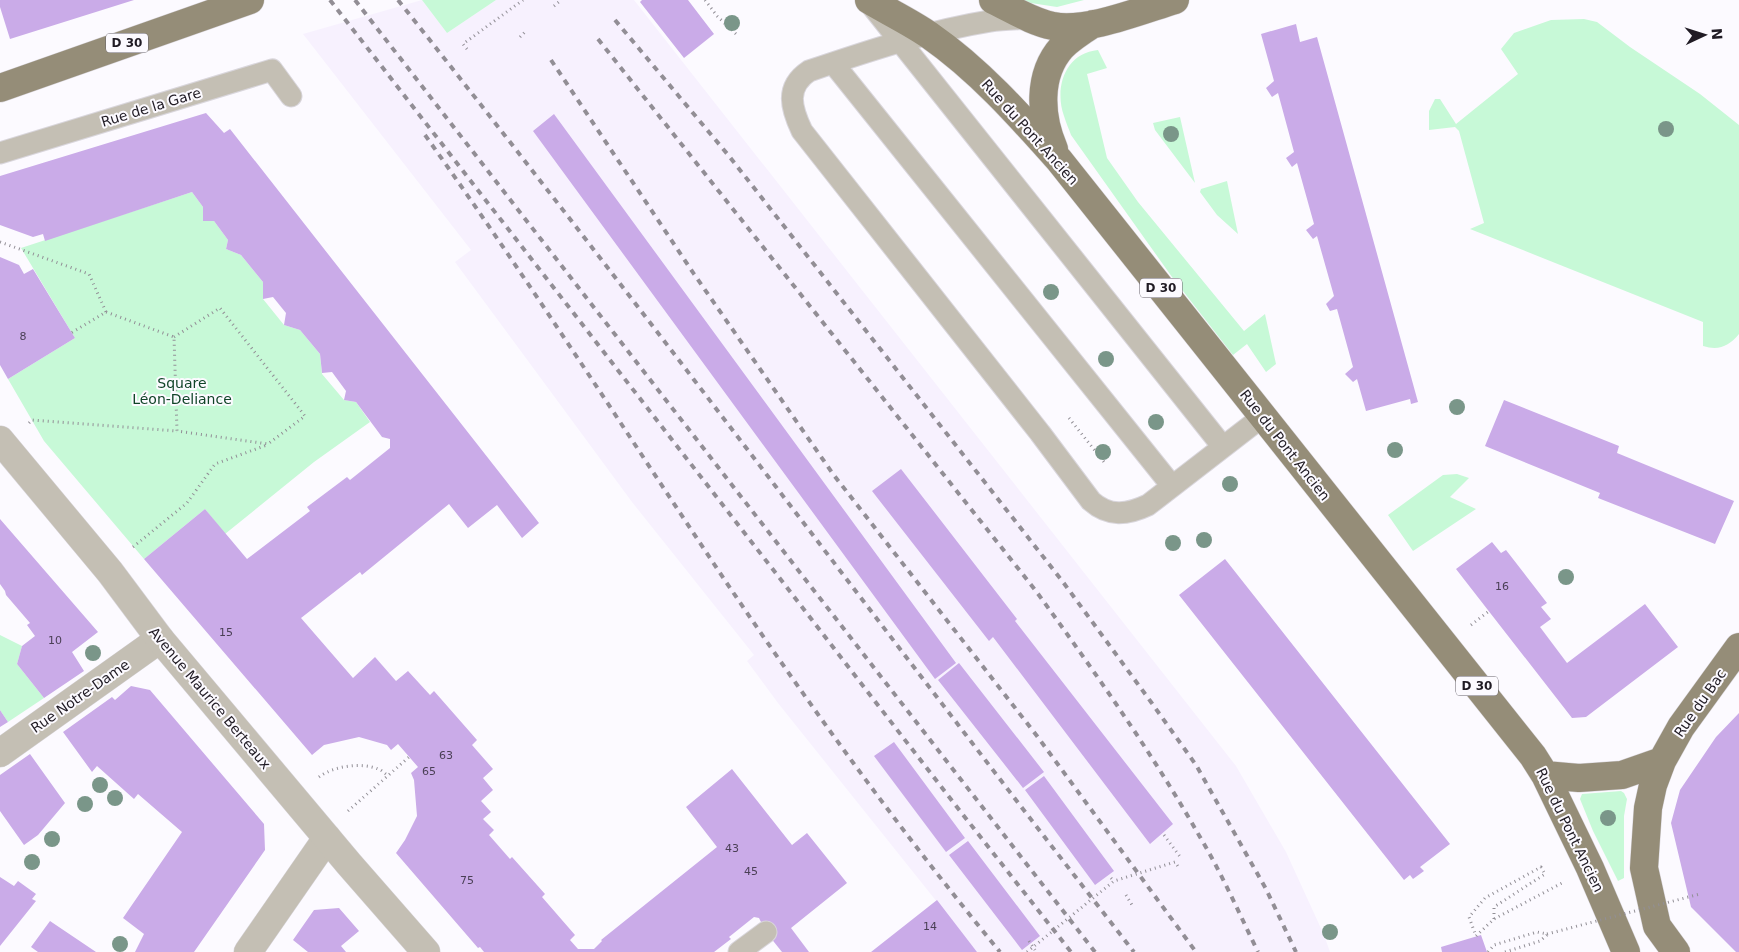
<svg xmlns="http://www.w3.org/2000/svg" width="1739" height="952" font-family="'DejaVu Sans',sans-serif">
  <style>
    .built { fill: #f7f1fe }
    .green { fill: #c7f9d7 }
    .building { fill: #caabe8 }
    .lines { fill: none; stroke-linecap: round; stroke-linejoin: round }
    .service-casing { stroke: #d9d6dc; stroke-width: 23 }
    .minor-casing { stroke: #d9d6dc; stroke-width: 29 }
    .tertiary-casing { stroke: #d9d6dc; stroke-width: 29 }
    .primary-casing { stroke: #d9d6dc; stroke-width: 29 }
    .path { stroke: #928f96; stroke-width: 3; stroke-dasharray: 1 4; stroke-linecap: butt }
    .service { stroke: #c4bfb4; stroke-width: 21 }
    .minor { stroke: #c4bfb4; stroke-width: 28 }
    .tertiary { stroke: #c4bfb4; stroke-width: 28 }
    .primary { stroke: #958d78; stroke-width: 28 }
    .rail { stroke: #928e95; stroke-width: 4; stroke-dasharray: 6 6; stroke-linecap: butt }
    .path-bridge { stroke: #928f96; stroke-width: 3; stroke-dasharray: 1 4; stroke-linecap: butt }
    .tree { fill: #7a9689 }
    .labels { text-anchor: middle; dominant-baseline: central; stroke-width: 4; stroke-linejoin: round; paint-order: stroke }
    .number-label { font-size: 11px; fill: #4a3f55 }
    .shield { fill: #fcfaff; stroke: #625e66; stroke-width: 1 }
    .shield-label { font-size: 12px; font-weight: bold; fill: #201b24 }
    .street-label { font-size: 14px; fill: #201b24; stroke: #fcfaff }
    .park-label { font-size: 14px; fill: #104428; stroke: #fcfaff }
  </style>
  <rect width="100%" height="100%" fill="#fcfaff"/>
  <path class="built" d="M422 0 447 33 496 0H634L1236 766 1286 852 1324 935 1330 952H977L778 703 747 661 754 655 632 502 455 262 471 250 303 34Z"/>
  <path class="green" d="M422 0H496L447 33Z
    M1011 0H1084L1057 7Z
    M1584 19 1597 22 1630 47 1700 94 1739 125V334C1729 346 1719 351 1703 346V322L1470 229 1484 223 1459 131 1455 127 1429 130V111L1435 99H1440L1456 124 1518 74 1501 49 1514 33 1551 20Z
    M1098 50 1107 68 1087 74 1107 158 1138 202 1244 331 1265 314 1276 364 1266 372 1247 344 1233 355 1172 277 1071 135C1069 129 1066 123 1064 116 1054 88 1065 53 1098 50Z
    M1180 117 1195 183 1155 130 1153 123Z
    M1227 181 1238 234 1217 215 1200 192 1201 189Z
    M192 192 203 207V221H214L228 240 226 249 241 255 263 282V299L284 325 300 330 320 354 322 374 344 400 356 402 370 422 314 462 225 534 205 509 144 559 44 441 8 379 75 338 21 248Z
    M1457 474 1469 478 1450 497 1476 509 1413 551 1388 515 1443 475Z
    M0 635 22 646 17 664 44 698 8 722 0 710Z
    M1621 791 1624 793 1627 799 1624 816V878L1618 881 1593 831 1580 799 1582 794Z"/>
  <path class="building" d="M0 0H134L10 39 0 7Z
    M642 0H688L714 34 684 58 640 2Z
    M1296 24 1300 42 1317 37 1418 402 1411 404 1410 399 1366 411 1357 379 1353 382 1345 374 1353 367 1337 309 1330 311 1326 304 1334 296 1317 236 1313 239 1306 230 1314 224 1297 163 1292 167 1286 158 1294 152 1278 93 1272 97 1266 88 1274 81 1261 34Z
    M206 113 224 133 230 129 539 523 522 538 497 505 468 528 449 504 362 575 360 572 301 618 353 678 375 657 396 681 408 671 430 695 434 691 477 740 472 745 493 769 483 778 493 790 481 801 491 812 483 819 494 830 489 835 510 859 512 857 545 894 542 897 575 935 570 940 578 949H594L602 941 601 940 717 847 686 807 732 769 792 845 807 833 847 883 791 928 809 952H782L766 932 759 918 754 917 729 937 731 939 714 952H484L480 947 478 948 396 853 405 840 417 816 414 780 411 773 418 767 398 744 391 750 387 745 359 737 324 745 312 755 144 559 205 509 247 559 310 511 307 507 347 477 350 480 390 448V439L382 437 356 402 344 400 346 391 332 372 322 373 320 354 300 330 284 325 286 313 273 297 263 299V282L241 255 226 249 228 240 214 221H203V207L192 192 45 241 43 234 33 237 0 225V176Z
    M554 114 956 663 935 679 533 131Z
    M0 257 19 265 24 274 33 269 75 338 8 379 0 365Z
    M1504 400 1619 446 1617 453 1734 501 1715 544 1598 498 1600 493 1485 446Z
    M901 469 1017 619 1015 621 1173 824 1150 844 993 637 989 641 872 491Z
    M0 519 98 632 72 652 84 671 44 698 17 664 22 646 35 636 27 625 30 623 6 595 5 591 0 584Z
    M1492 542 1501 553 1506 550 1547 603 1541 607 1551 619 1540 627 1567 663 1645 604 1678 647 1586 717 1572 718 1456 569Z
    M1225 559 1450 844 1420 867 1424 871 1413 879 1410 875 1404 880 1179 595Z
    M959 663 1044 772 1023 788 938 680Z
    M131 686 150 690 264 824 265 850 194 952H135L144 934 123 918 182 832 138 794 134 799 97 766 92 772 63 732 112 697 115 700Z
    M0 710 8 722 0 727Z
    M1739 713V952H1736L1691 907 1671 823 1680 790 1716 737Z
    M894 742 965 838 946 852 874 756Z
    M30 754 65 803 38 835 24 845 0 811V775Z
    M1044 776 1114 871 1095 885 1025 790Z
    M968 841 1040 936 1022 950 949 855Z
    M0 877 14 886 18 881 36 894 32 899 36 901 0 946Z
    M937 900 977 952H871Z
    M339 908 359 931 341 946 346 952H308L293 940 314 910Z
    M50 921 96 952H38L31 947Z
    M1481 935 1487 952H1442L1441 947Z"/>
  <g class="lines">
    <defs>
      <path id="service" d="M872 6 1223 447
        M1032 18C1018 19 1004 19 990 21 928 31 868 51 809 71 785 87 791 108 802 131L1040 433 1091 501C1109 517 1127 515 1148 505L1262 417
        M833 63 1172 486
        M0 153 272 70 291 96
        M739 952 766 932"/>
      <path id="minor" d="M0 753 160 639
        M248 952 327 838"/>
      <path id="tertiary" d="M0 440 110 572 160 639 349 864 426 952"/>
      <path id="primary" d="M869 0C889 12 910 22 929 35 978 69 1019 115 1059 160L1533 756 1545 775 1590 868 1626 952
        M993 0C1012 9 1032 22 1053 26 1085 33 1142 10 1175 0
        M0 88 250 0
        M1054 149C1040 117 1037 75 1062 47 1071 38 1082 31 1093 24
        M1545 775 1579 778 1622 775 1662 761
        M1676 952 1657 926 1644 868 1648 808 1653 785 1662 761 1681 727 1739 647"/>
    </defs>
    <use href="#service" class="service-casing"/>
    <use href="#minor" class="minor-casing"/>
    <use href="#tertiary" class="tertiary-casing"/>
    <use href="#primary" class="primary-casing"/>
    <path class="path" d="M705 0 717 16 736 34
      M554 6 561 0
      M520 37 526 31
      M467 49 463 44 523 0
      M0 242 89 274 106 312 71 333
      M174 337 220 308 305 416 268 444 177 431
      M1069 418 1104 462
      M29 423 32 420 177 431 174 337 106 312
      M133 547 187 503 215 464 267 445
      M1471 625 1489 611
      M319 777C333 766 362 762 378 769 382 770 385 774 389 776
      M348 811 409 757
      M1164 835 1181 858
      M1111 878 1114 881
      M1126 895 1132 905
      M1494 919V907L1545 874 1541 867 1485 898 1469 917 1476 936 1494 919 1562 883
      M1029 941 1035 950
      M1027 952 1114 881 1175 862 1179 868
      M1488 952 1494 945 1537 932 1547 934
      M1505 952 1540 941 1547 935"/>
    <use href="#service" class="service"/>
    <use href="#minor" class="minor"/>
    <use href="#tertiary" class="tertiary"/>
    <use href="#primary" class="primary"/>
    <path class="rail" d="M330 0 771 567 953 802 1071 952
      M355 0 1095 952
      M398 0C648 314 887 636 1134 952
      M615 20 729 156 1063 582 1151 702 1196 765 1266 889 1296 952
      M598 39 1036 591C1094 671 1151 751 1200 837 1222 874 1239 913 1258 952
      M551 60 694 274 833 474 1037 736 1196 952
      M425 135C525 275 618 420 714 564 803 697 898 828 1000 952"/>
    <path class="path-bridge" d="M1547 934 1700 894"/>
  </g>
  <g class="tree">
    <circle cx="732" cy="23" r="8"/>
    <circle cx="1666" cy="129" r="8"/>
    <circle cx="1171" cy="134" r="8"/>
    <circle cx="1051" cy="292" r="8"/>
    <circle cx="1106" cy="359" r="8"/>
    <circle cx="1457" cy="407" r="8"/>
    <circle cx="1156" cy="422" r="8"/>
    <circle cx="1395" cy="450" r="8"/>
    <circle cx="1103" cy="452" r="8"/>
    <circle cx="1230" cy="484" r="8"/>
    <circle cx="1204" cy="540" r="8"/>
    <circle cx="1173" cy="543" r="8"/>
    <circle cx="1566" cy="577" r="8"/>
    <circle cx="93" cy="653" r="8"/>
    <circle cx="100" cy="785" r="8"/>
    <circle cx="115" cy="798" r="8"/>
    <circle cx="85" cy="804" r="8"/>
    <circle cx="1608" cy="818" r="8"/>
    <circle cx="52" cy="839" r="8"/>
    <circle cx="32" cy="862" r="8"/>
    <circle cx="1330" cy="932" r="8"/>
    <circle cx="120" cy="944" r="8"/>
  </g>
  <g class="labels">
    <g class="number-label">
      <text x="23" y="336">8</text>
      <text x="1502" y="586">16</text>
      <text x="226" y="632">15</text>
      <text x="55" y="640">10</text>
      <text x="446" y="755">63</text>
      <text x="429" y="771">65</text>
      <text x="732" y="848">43</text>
      <text x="751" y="871">45</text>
      <text x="467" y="880">75</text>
      <text x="930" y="926">14</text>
    </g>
    <g class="shield">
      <rect x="106" y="33.5" width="42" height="19" rx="4"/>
      <rect x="1140" y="278.5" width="42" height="19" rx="4"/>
      <rect x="1456" y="676.5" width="42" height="19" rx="4"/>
    </g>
    <g class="shield-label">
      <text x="127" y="43">D 30</text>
      <text x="1161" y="288">D 30</text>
      <text x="1477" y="686">D 30</text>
    </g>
    <g class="street-label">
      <text transform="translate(151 107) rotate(-17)">Rue de la Gare</text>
      <text transform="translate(1030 132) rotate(48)">Rue du Pont Ancien</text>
      <text transform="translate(1285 445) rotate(52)">Rue du Pont Ancien</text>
      <text transform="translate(80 696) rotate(-35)">Rue Notre-Dame</text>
      <text transform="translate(210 698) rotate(50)">Avenue Maurice Berteaux</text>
      <text transform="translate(1700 703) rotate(-55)">Rue du Bac</text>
      <text transform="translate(1570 830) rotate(64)">Rue du Pont Ancien</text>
    </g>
    <g class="park-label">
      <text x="182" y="383">Square<tspan x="182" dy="16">Léon-Deliance</tspan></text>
    </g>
  </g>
  <g transform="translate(1704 35) rotate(86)" stroke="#fcfaff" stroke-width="4" paint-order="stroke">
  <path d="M0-4L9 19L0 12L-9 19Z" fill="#201b24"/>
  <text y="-8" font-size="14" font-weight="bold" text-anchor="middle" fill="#201b24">N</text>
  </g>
</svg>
